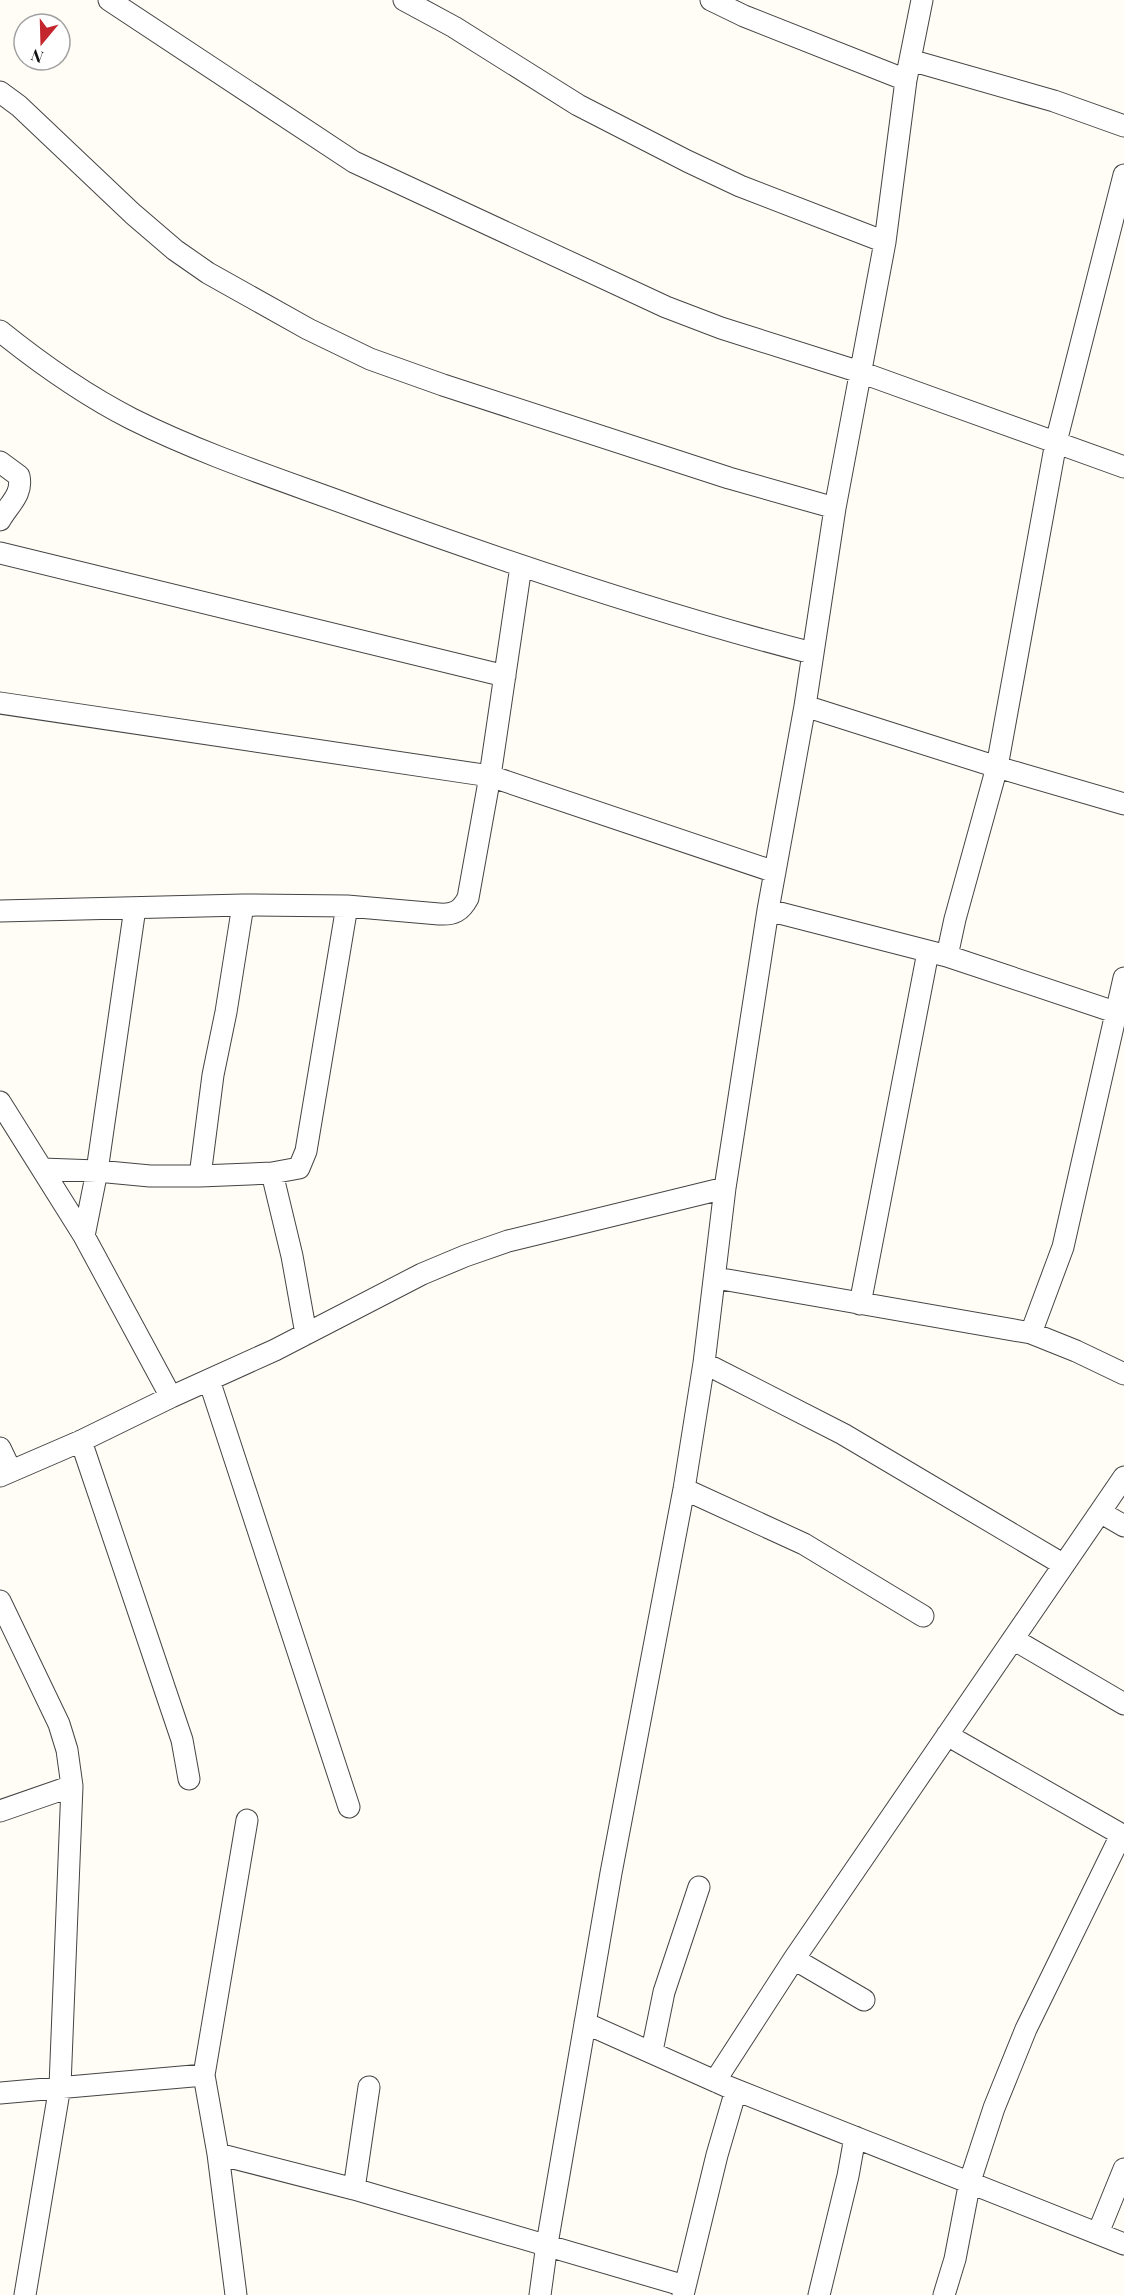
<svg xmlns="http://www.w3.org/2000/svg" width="1124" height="2295" font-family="'Playfair Display',serif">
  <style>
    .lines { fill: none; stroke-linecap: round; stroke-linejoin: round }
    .minor-casing { stroke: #444; stroke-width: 23 }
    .minor { stroke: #fff; stroke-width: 21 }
  </style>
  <rect width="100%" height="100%" fill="#fffdf5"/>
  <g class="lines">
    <defs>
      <path id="minor" d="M109 0 354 162 666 307 721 328 860 372 1124 467
        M404 0 454 27 578 105 687 161 740 186 885 242
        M711 0 744 16 906 80
        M910 60 1054 101 1124 126
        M0 92 19 106 133 214 175 250 208 273 308 329 370 359 443 385 729 478 835 508
        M0 331C41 364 85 395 132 419 206 456 285 481 363 510 511 564 660 614 812 653
        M0 462 19 476C23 495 9 504 0 520
        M0 553 505 676
        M0 703 490 776 775 872
        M805 706 997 767 1124 804
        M768 910 947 956 1124 1015
        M0 911 243 905 347 906 439 914C454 915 461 911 468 898L490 776 521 566
        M947 956 955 919 997 767 1056 442 1124 175
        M0 1102 84 1236 171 1397
        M42 1169 97 1171 150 1176H200L272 1173 299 1168 306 1151 347 906
        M272 1173 292 1256 306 1334
        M200 1176 213 1075 226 1012 243 905
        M84 1236 97 1171 135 908
        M716 1278 1031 1333 1076 1351 1124 1374
        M860 1304 928 952
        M1031 1333 1063 1247 1124 978
        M704 1363 843 1434 1064 1565
        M209 1380 349 1807
        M81 1441 182 1740 189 1779
        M0 1448 11 1471
        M0 1476 81 1441 171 1397 275 1350 422 1274 465 1256 508 1241 725 1188
        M684 1489 804 1544 923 1616
        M1100 1512 1124 1526
        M0 1601 59 1724 67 1750 72 1786 60 2086 25 2295
        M1013 1639 1124 1704
        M947 1735 1124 1836
        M0 1811 72 1786
        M794 1959 864 2000
        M585 2023 726 2086 1124 2244
        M652 2051 664 1992 699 1887
        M715 2081 794 1959 1124 1477
        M0 2093 204 2075
        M218 2154 354 2189 685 2286
        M354 2189 369 2087
        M1098 2233 1124 2169
        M236 2295 218 2154 204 2075 247 1820
        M540 2295 547 2244 611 1873 684 1489 704 1363 725 1188 768 910 805 706 835 508 885 242 906 80 922 0
        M683 2295 717 2155 736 2090
        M819 2295 848 2176 855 2137
        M944 2295 955 2259 970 2181 994 2108 1026 2029 1121 1835"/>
    </defs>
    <use href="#minor" class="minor-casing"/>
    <use href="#minor" class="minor"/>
  </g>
  <g transform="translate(42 42) rotate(199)"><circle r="28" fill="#ffffff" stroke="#a0a0a0" stroke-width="1.5"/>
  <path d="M0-4.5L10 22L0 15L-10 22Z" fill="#c4262e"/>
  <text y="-9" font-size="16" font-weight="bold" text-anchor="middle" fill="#111111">N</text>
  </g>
</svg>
